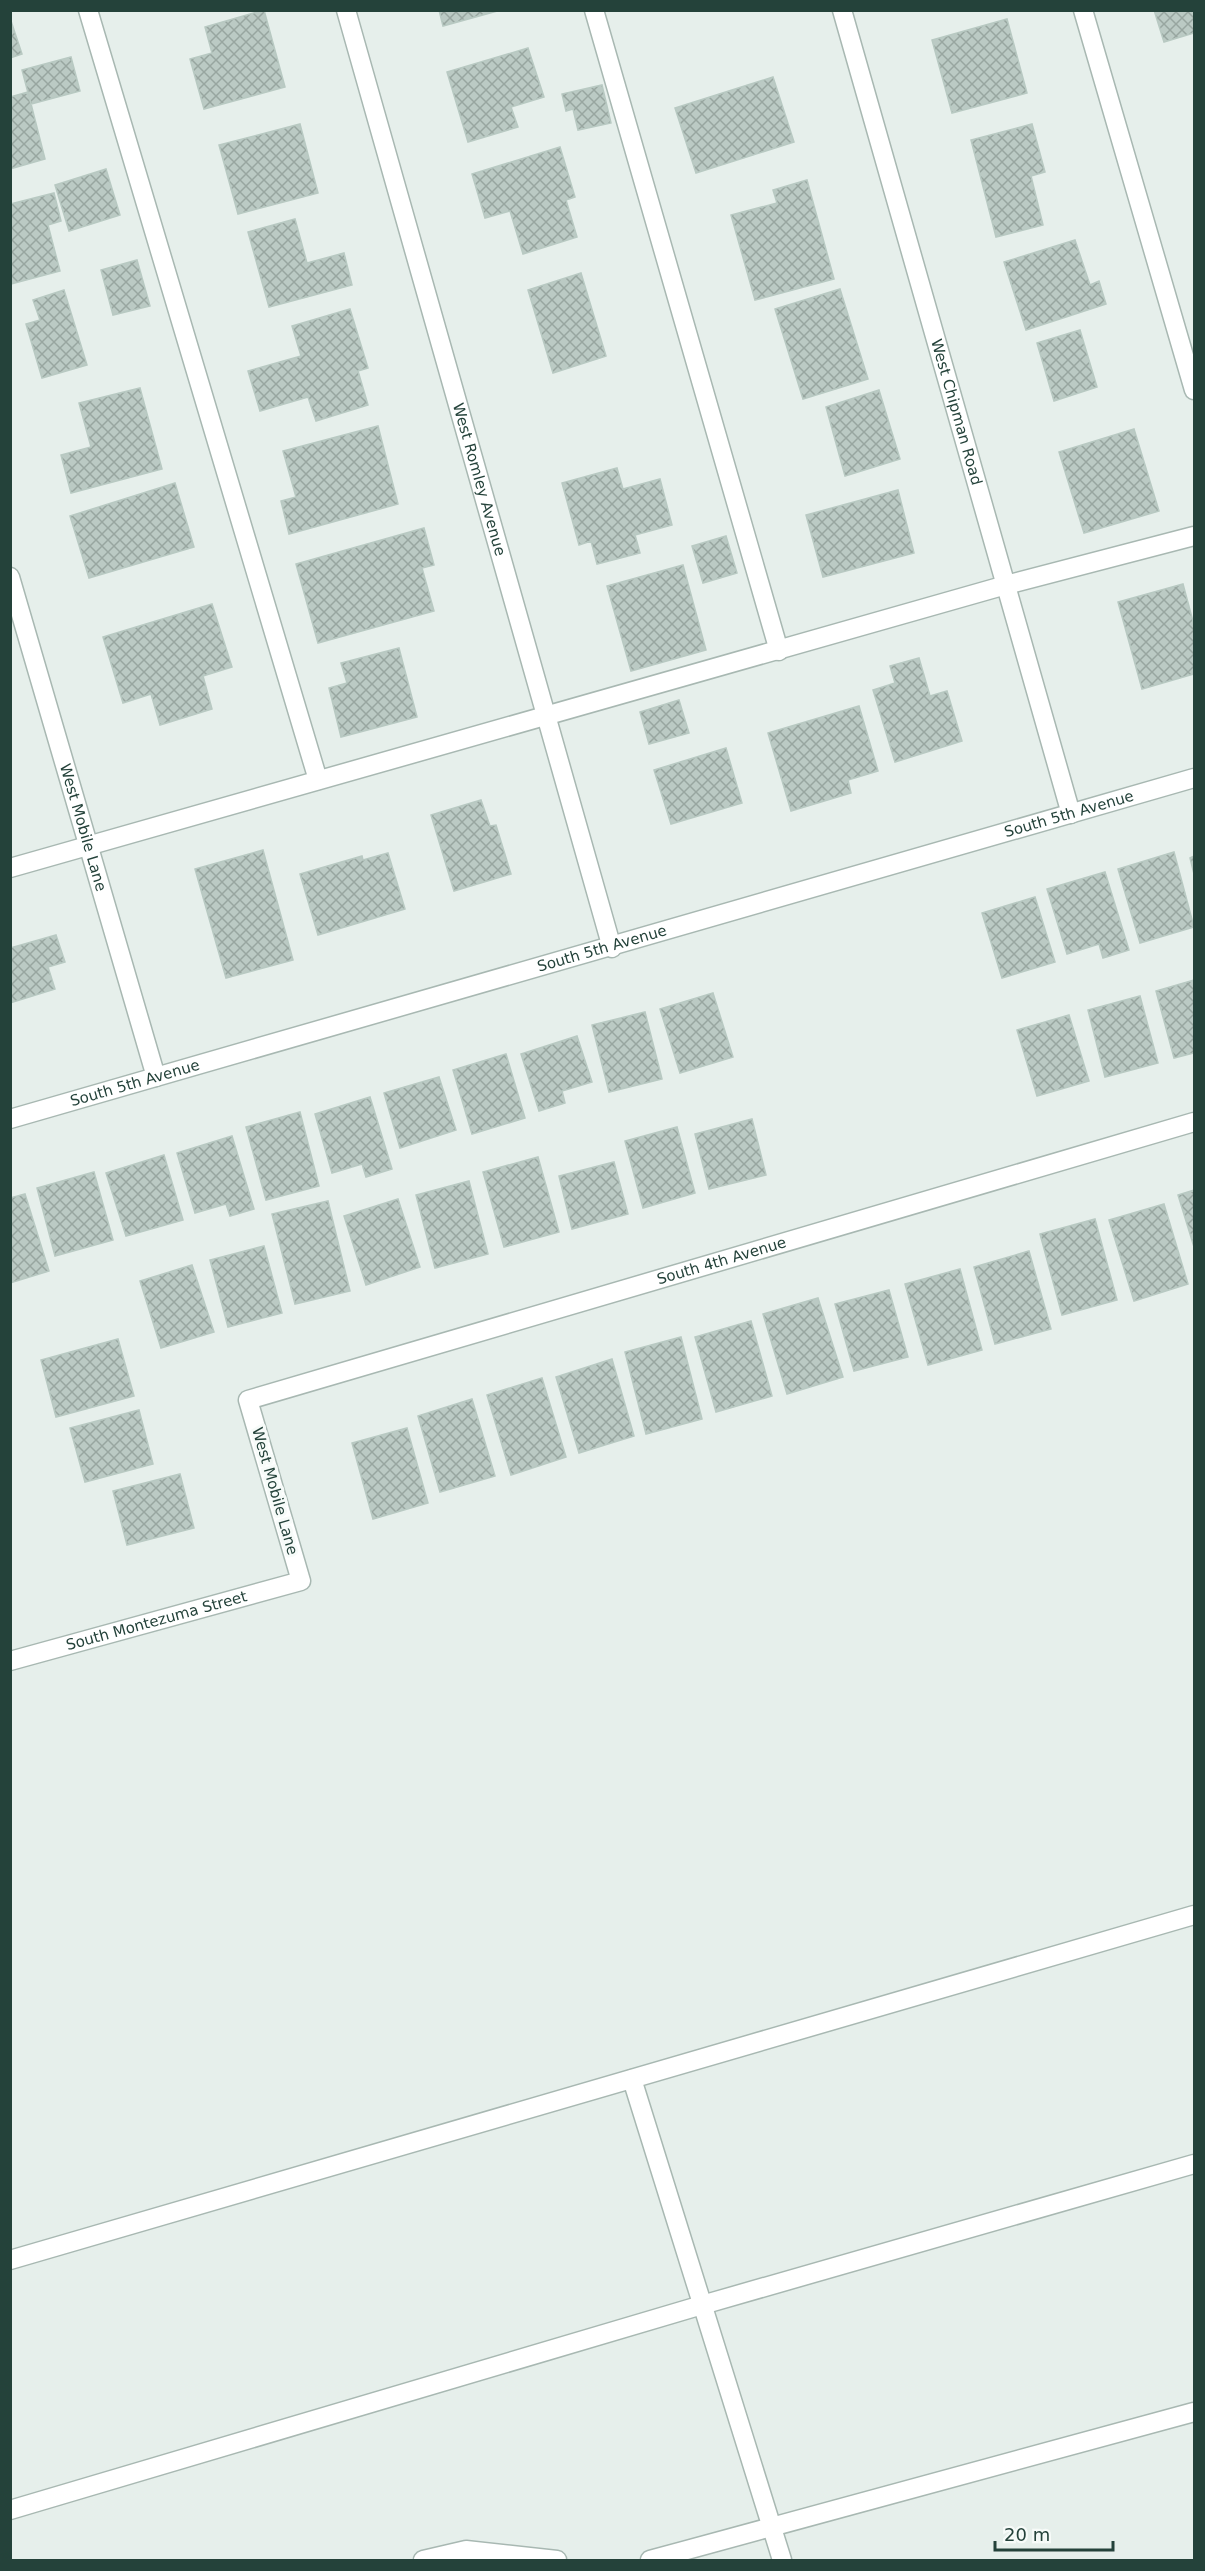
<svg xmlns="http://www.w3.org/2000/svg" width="1205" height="2571" font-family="'DejaVu Sans',sans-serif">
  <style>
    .building { fill: url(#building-cross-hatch); stroke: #b8c9c2; stroke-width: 1.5 }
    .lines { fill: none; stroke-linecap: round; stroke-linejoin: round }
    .minor-casing { stroke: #a8b8b2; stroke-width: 21 }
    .minor { stroke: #fff; stroke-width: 18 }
    .labels { text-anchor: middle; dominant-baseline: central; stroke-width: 6; stroke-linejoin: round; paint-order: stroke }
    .street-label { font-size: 15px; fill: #24423a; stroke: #f7fbf9 }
  </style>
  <defs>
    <pattern id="building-cross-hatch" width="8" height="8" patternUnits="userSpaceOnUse" patternTransform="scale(1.5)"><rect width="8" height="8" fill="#bbcac4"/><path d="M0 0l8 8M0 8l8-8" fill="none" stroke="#98a6a0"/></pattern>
  </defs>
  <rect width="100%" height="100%" fill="#e6efeb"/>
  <path class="building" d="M264 10 285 87 204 109 190 59 212 53 205 27Z
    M439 10H496L497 11 443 26Z
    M1154 10H1194V33L1164 42Z
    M10 18 22 54 10 58Z
    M1007 19 1027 93 952 113 932 40Z
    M528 48 544 97 511 107 518 127 468 142 447 72Z
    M71 57 80 91 31 104 22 70Z
    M773 77 794 142 696 173 675 108Z
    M602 85 611 123 578 130 573 109 566 111 562 94Z
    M28 92 45 159 10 169V97Z
    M300 124 318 193 238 214 219 145Z
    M1032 124 1045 172 1031 176 1043 225 996 237 971 140Z
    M560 147 575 197 566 200 577 237 523 254 510 211 485 218 472 174Z
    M106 169 120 215 69 231 55 185Z
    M807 180 834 279 755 300 731 215 777 203 773 190Z
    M54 193 61 221 48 225 60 271 11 284 10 204Z
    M295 219 307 263 344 253 352 285 269 307 248 232Z
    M1075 240 1090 285 1099 281 1106 304 1026 330 1004 262Z
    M137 260 150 306 113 315 101 270Z
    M581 273 606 356 553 373 528 290Z
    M840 289 868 379 803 399 775 309Z
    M64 290 87 365 42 378 26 324 40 320 33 300Z
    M350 309 368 368 358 371 368 405 316 421 308 397 260 411 248 371 301 356 292 326Z
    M1080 330 1097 387 1054 401 1037 343Z
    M140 388 162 469 71 493 61 455 91 447 79 403Z
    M879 390 900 459 845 476 826 407Z
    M378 426 398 504 289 534 281 501 296 497 283 451Z
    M1134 429 1159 511 1084 533 1059 452Z
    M617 468 623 489 660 479 672 525 635 535 640 553 597 564 591 541 579 545 562 483Z
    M175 483 194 547 89 578 70 516Z
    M898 490 914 553 823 577 806 515Z
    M424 528 434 565 422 568 434 611 318 643 296 564Z
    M726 536 737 573 703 583 692 546Z
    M683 565 706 650 631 671 607 586Z
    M1183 584 1194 625V674L1142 689 1118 602Z
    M212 604 232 667 203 676 212 709 160 725 151 694 123 703 103 637Z
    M399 648 417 717 341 737 329 688 347 683 341 663Z
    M919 658 930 696 947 691 962 741 895 762 873 690 895 683 890 666Z
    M679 700 689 733 649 744 640 712Z
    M859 706 878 771 848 780 851 793 791 811 768 733Z
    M726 748 742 803 671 824 654 770Z
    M481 800 490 826 496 825 511 874 454 891 431 815Z
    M263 850 293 960 226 978 195 869Z
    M1174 852 1194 927 1140 943 1118 869Z
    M388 853 405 909 318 935 300 874 362 856 363 860Z
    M1194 856V874L1190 858Z
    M1105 872 1129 950 1103 958 1099 944 1067 954 1047 889Z
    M1035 897 1055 962 1002 978 982 913Z
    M56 935 65 962 48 967 55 989 10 1003V948Z
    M1194 980V1053L1174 1058 1156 991Z
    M713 993 733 1057 680 1073 660 1009Z
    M1140 996 1158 1063 1105 1077 1088 1010Z
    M645 1012 662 1079 609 1092 592 1025Z
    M1069 1015 1089 1081 1037 1096 1017 1030Z
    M577 1036 592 1082 562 1091 565 1103 539 1111 521 1054Z
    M506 1054 525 1118 472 1134 453 1070Z
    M439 1077 456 1130 400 1148 384 1093Z
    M370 1097 392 1169 366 1177 362 1164 332 1173 315 1114Z
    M300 1112 319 1186 266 1200 246 1127Z
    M752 1119 766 1175 709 1189 695 1134Z
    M677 1127 695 1193 643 1208 625 1141Z
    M232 1136 254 1209 230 1216 226 1204 195 1213 177 1153Z
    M164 1155 183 1220 126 1236 106 1173Z
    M538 1157 559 1232 504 1247 483 1172Z
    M614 1162 628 1214 572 1229 559 1176Z
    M94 1172 113 1240 55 1256 37 1188Z
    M469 1181 488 1254 435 1268 416 1195Z
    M1194 1190V1247L1178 1195Z
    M25 1194 49 1271 10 1283V1198Z
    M398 1199 420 1267 366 1285 344 1216Z
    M328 1201 350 1291 295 1304 272 1214Z
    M1164 1204 1188 1284 1134 1301 1109 1220Z
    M1095 1219 1117 1300 1062 1315 1040 1234Z
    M264 1246 282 1313 228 1327 210 1260Z
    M1029 1251 1051 1329 995 1344 974 1267Z
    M192 1265 214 1332 161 1348 140 1281Z
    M960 1269 982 1350 928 1365 905 1284Z
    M889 1290 908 1357 854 1371 835 1304Z
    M818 1298 843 1377 787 1394 763 1314Z
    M751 1321 772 1396 716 1412 695 1337Z
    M681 1337 702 1419 646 1434 625 1352Z
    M118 1339 134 1396 56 1417 41 1360Z
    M612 1359 634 1436 579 1453 556 1377Z
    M542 1378 566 1457 511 1475 487 1395Z
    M472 1399 495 1476 440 1492 418 1416Z
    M139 1410 153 1464 85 1482 70 1428Z
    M407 1428 428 1503 373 1519 352 1443Z
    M180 1474 194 1528 127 1545 113 1491Z"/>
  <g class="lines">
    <defs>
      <g id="minor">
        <path d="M88 10 318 780"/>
        <path id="s1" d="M346 10 612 948"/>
        <path d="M594 10 779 651"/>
        <path id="s2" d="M842 10 1071 814"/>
        <path d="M1083 10 1194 390"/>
        <path id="s3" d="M10 577 156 1077"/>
        <path d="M10 868 1006 585 1194 536"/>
        <path id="s4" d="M10 1119 1194 778"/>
        <path id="s5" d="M10 1661 301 1581 248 1400 1194 1122"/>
        <path d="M632 2079 782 2560"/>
        <path d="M10 2260 1194 1915"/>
        <path d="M10 2510 702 2305 1194 2164"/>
        <path d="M423 2560 466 2550 557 2560"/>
        <path d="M650 2560 1194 2412"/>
      </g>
    </defs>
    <use href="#minor" class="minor-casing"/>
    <use href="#minor" class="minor"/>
  </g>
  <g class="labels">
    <g class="street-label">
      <text stroke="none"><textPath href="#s2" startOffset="418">West Chipman Road</textPath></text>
      <text stroke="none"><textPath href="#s1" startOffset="488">West Romley Avenue</textPath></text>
      <text stroke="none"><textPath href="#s4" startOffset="1102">South 5th Avenue</textPath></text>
      <text stroke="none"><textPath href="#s3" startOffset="261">West Mobile Lane</textPath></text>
      <text stroke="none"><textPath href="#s4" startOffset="616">South 5th Avenue</textPath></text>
      <text stroke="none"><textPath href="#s4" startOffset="130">South 5th Avenue</textPath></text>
      <text stroke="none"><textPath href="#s5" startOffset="984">South 4th Avenue</textPath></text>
      <text transform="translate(275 1491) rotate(74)">West Mobile Lane</text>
      <text stroke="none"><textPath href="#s5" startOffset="152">South Montezuma Street</textPath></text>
    </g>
  </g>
  <rect width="1205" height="2571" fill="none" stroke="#24423a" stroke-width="24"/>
  <path d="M995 2541v9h118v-9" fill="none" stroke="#24423a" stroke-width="3"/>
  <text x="1004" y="2541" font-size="18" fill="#24423a" stroke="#f7fbf9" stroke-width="4.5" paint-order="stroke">20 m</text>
</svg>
